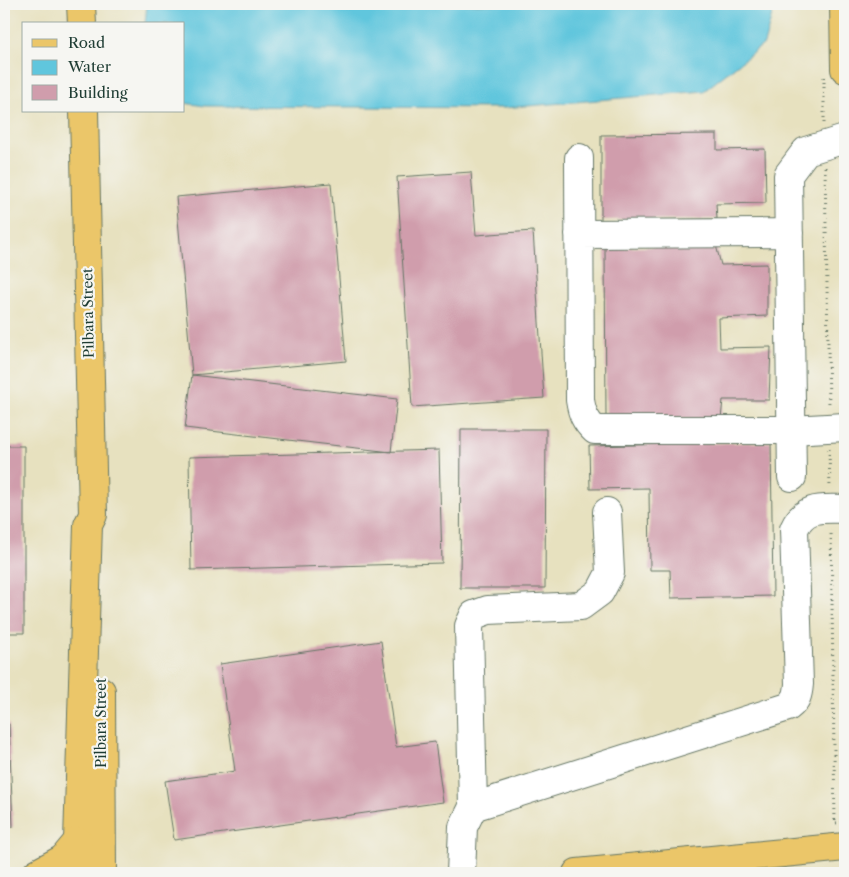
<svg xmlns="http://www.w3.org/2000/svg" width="849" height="877" font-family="'Libre Caslon Text',serif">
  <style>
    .water { fill: #60c6dd; stroke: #408288 }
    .building { fill: #d09dac }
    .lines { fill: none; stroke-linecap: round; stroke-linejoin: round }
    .minor-casing { stroke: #657665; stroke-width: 30 }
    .major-casing { stroke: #657665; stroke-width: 30 }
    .highway-casing { stroke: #657665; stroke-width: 30 }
    .path { stroke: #657665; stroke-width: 3; stroke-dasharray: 1 4; stroke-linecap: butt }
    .minor { stroke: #fff; stroke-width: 28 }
    .major { stroke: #ebc669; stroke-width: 28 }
    .highway { stroke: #ebc669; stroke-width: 28 }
    .labels { text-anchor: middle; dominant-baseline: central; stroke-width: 4.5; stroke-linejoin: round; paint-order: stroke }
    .street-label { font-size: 14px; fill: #1f3d34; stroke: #f6f6f2 }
  </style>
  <rect width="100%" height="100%" fill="#f6f6f2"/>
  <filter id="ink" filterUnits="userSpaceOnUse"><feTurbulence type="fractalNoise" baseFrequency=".02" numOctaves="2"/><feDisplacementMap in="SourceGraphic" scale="10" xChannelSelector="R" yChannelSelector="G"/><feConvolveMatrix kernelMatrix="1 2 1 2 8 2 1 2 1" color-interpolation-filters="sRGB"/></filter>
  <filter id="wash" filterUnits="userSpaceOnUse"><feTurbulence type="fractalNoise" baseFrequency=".0096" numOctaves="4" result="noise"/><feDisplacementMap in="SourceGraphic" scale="20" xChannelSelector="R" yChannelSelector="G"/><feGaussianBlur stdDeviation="1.12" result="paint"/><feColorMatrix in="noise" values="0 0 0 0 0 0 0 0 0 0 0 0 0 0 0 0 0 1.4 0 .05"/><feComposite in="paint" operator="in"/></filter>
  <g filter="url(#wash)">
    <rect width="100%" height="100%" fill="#e7e1bf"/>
    <path class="water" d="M147 4H775L764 44 704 91 504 108 205 106 184 103V24H145Z"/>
    <g id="blocks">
      <path class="building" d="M717 134V150L765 149 766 203 716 204 717 219 601 220V135Z
        M471 172 476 235 533 231 544 398 412 407 397 177Z
        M331 183 346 361 192 375 397 399 391 452 185 428 192 375 176 197Z
        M716 245 721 265 767 264V316L719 318 720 348 771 347 769 400H723L721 419H606L605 248Z
        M461 429H546L545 588H460Z
        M771 442 773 596 671 598 670 570H650L649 488 590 489 589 446Z
        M4 446H24V633H4Z
        M439 450 442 563 191 570 189 457Z
        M381 641 396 747 435 742 443 802 174 840 165 781 235 771 220 664Z
        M4 724H9L13 827 4 828Z"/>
    </g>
  </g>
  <g filter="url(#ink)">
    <use href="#blocks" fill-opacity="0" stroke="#657665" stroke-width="1"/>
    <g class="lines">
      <defs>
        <path id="minor" d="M579 158 580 400C582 413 585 421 595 430H791L845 427
          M579 234 789 233
          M792 477 788 175 806 151 845 139
          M473 807 469 626 474 615 488 610 581 606 600 592 610 573 607 512
          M461 873 463 827 473 807 788 707C797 700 798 695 799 684L794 529C805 505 823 509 845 509"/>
        <path id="major" d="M81 4 82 24
          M844 4 845 69
          M101 691 102 873
          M80 873 78 841 88 525 93 515 84 111"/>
        <path id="highway" d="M37 873 63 859 78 841
          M577 873 845 847"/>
      </defs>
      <use href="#minor" class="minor-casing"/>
      <use href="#major" class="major-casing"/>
      <use href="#highway" class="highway-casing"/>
      <path class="path" d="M824 77V123
        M825 167 829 406
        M829 449 830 488
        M831 529 835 823 845 822"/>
      <use href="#minor" class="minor"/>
      <use href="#major" class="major"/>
      <use href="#highway" class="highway"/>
    </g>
  </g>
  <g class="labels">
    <g class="street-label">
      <text transform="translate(88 313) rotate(-91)">Pilbara Street</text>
      <text transform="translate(101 723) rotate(-90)">Pilbara Street</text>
    </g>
  </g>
  <rect width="849" height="877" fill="none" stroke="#f6f6f2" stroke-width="20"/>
  <rect x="22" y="22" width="162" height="90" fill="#f6f6f2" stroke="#a0aca6"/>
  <rect x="32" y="39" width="25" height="8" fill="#ebc669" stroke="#a0aca6"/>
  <text x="68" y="48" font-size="15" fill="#1f3d34">Road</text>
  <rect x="32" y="60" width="25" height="15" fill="#60c6dd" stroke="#a0aca6"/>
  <text x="68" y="72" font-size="15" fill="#1f3d34">Water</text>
  <rect x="32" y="85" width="25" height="15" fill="#d09dac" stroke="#a0aca6"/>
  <text x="68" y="98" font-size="15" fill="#1f3d34">Building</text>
</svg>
